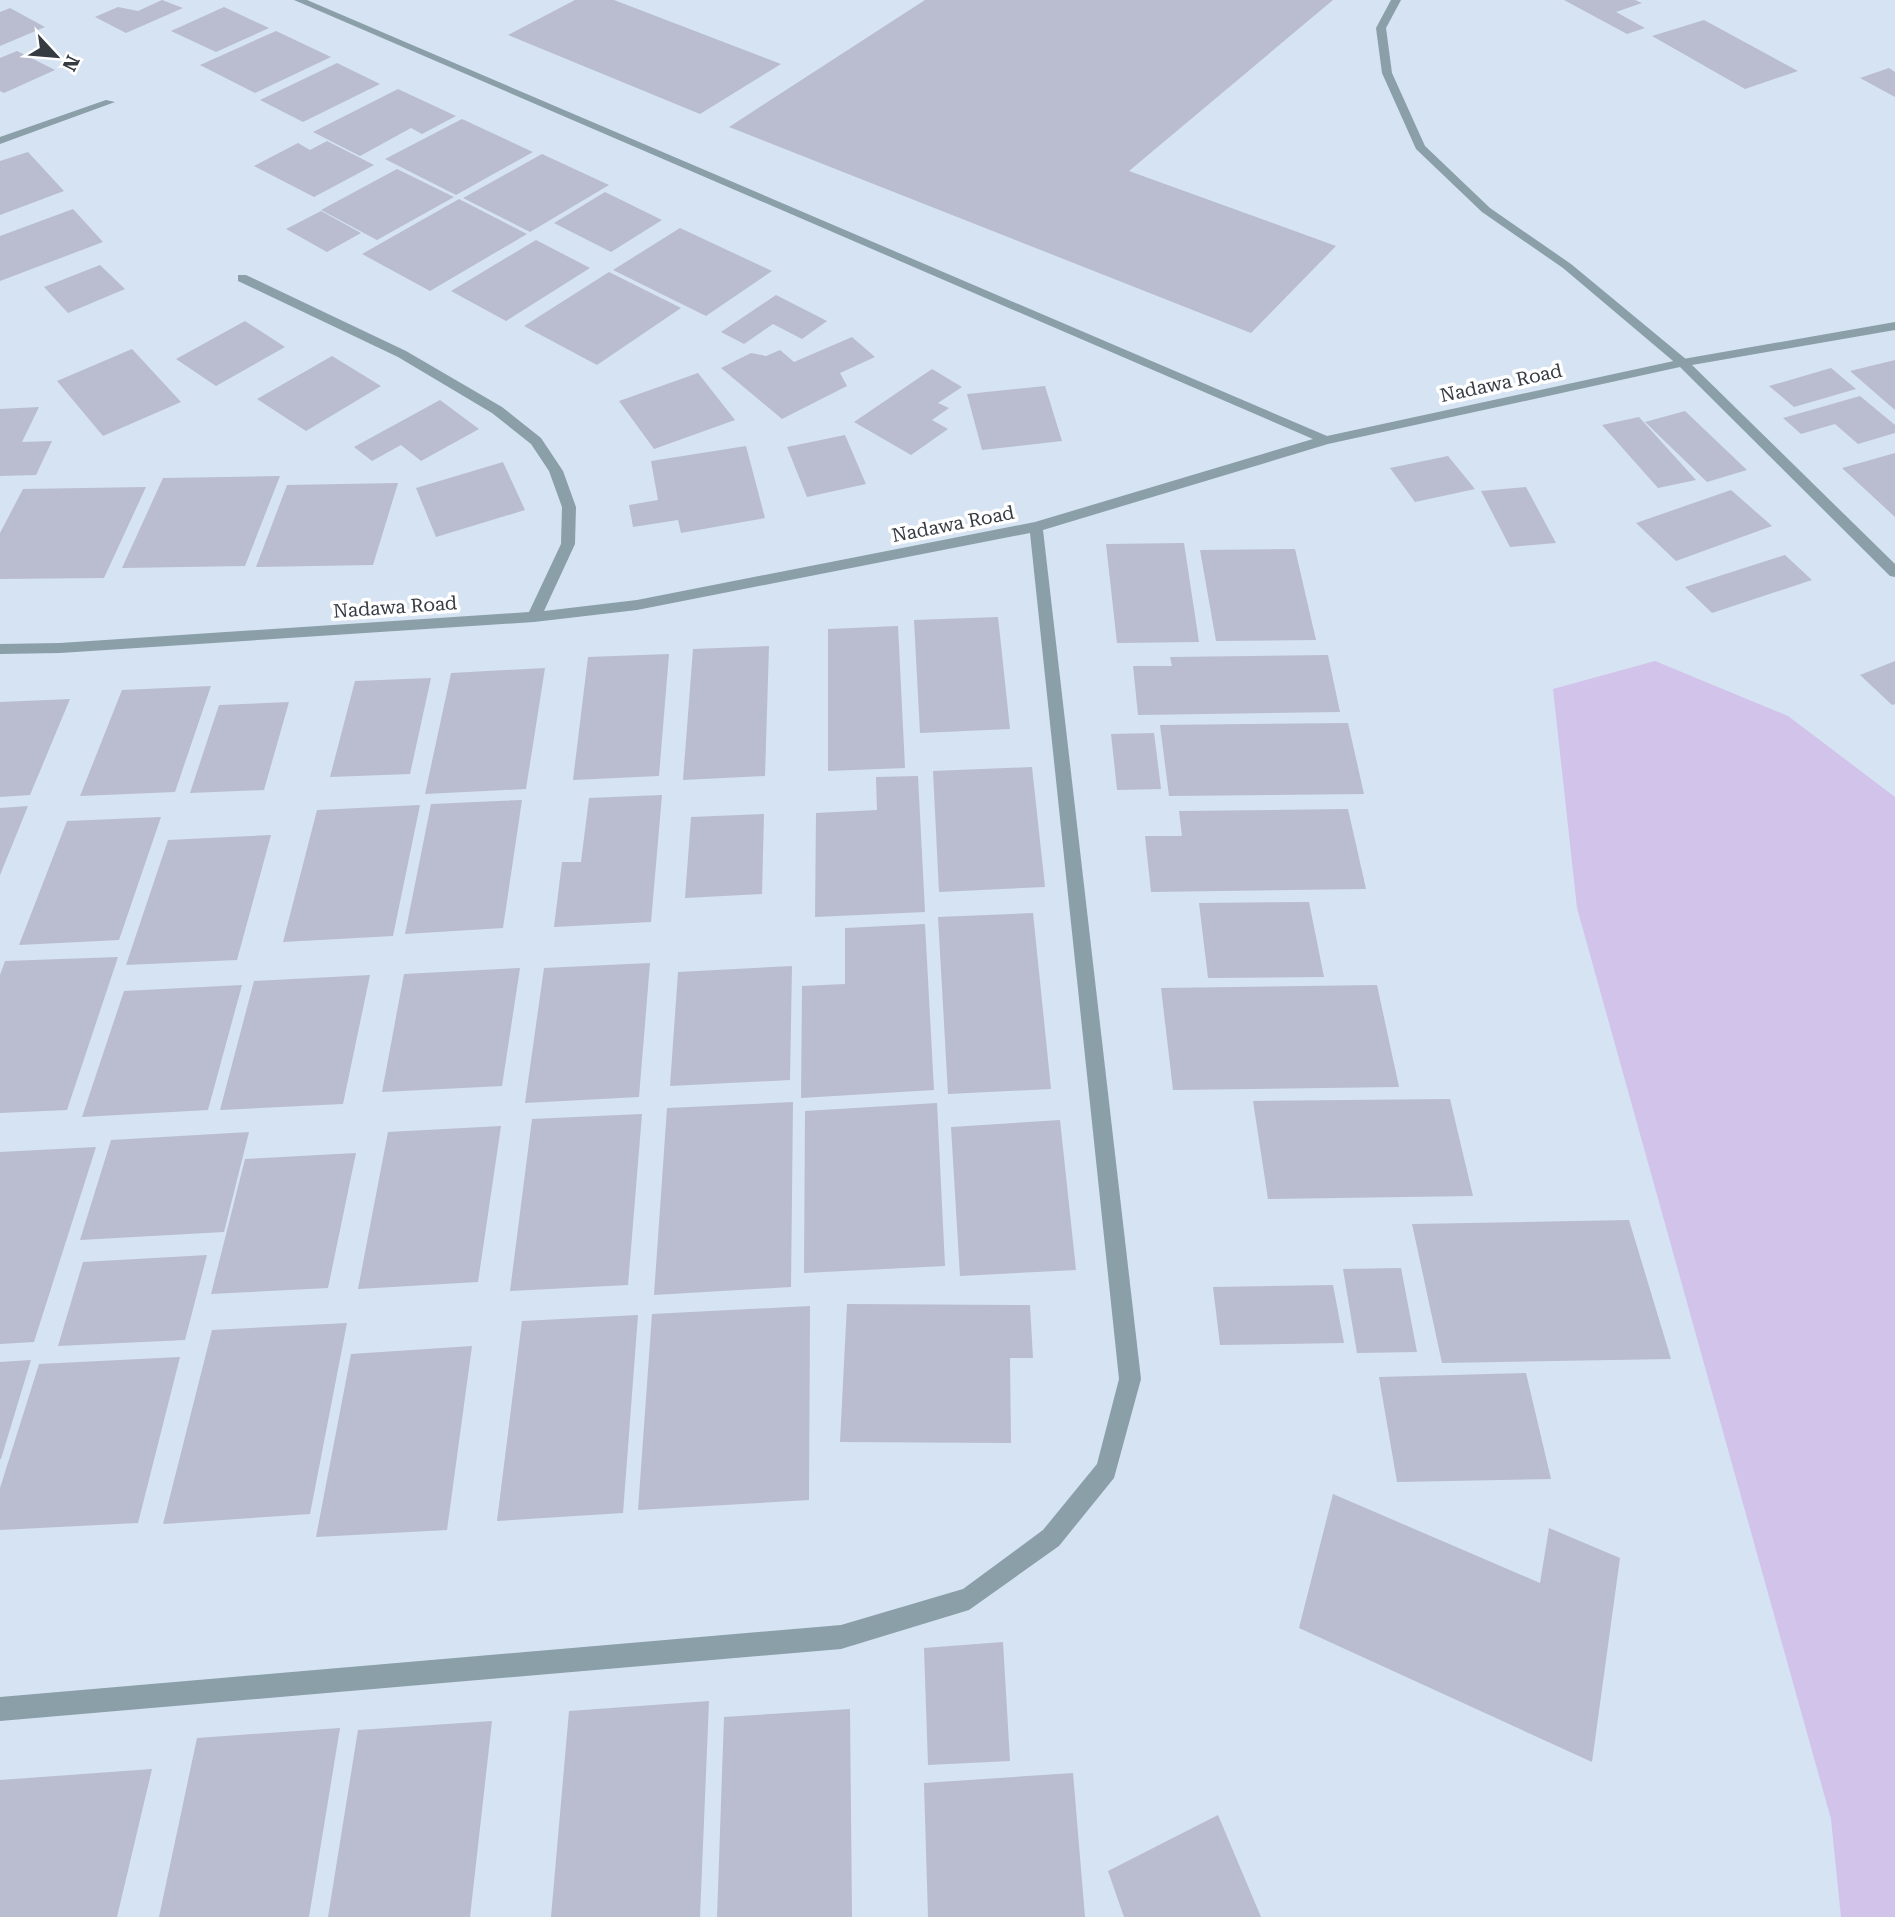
<svg xmlns="http://www.w3.org/2000/svg" width="1895" height="1917" font-family="'Roboto Serif',serif">
  <style>
    .green { fill: #d1c3e9 }
    .building { fill: #b9bdcf }
    .lines { fill: none; stroke-linecap: round; stroke-linejoin: round }
    .lane { fill: #8a9fa8; fill-rule: evenodd }
    .street { fill: #8a9fa8; fill-rule: evenodd }
    .labels { text-anchor: middle; dominant-baseline: central; stroke-width: 7; stroke-linejoin: round; paint-order: stroke }
    .far-street-label { font-size: 19px; fill: #363b42; stroke: #fff }
  </style>
  <rect width="100%" height="100%" fill="#d5e3f3"/>
  <path class="green" d="M1655 661 1788 716 1895 797V1917H1841L1831 1819 1577 908 1553 689Z"/>
  <path class="building" d="M162 0 183 8 126 33 95 17 118 7 138 11Z
    M575 0H614L781 64 700 114 508 35Z
    M925 0H1333L1129 171 1336 246 1251 333 729 127Z
    M1564 0H1635L1642 3 1616 12 1645 28 1627 34Z
    M224 7 269 28 216 52 171 31Z
    M10 8 45 27 0 46V12Z
    M1704 20 1798 71 1745 89 1652 36Z
    M276 31 331 57 255 93 200 65Z
    M17 51 55 70 4 93 0 91V58Z
    M337 63 380 84 303 122 260 100Z
    M1889 68 1895 72V97L1860 78Z
    M398 89 456 116 422 134 411 128 360 156 313 132Z
    M462 119 533 152 456 195 385 159Z
    M327 141 374 165 314 197 254 166 298 143 310 150Z
    M28 152 64 191 0 215V161Z
    M542 154 609 185 530 232 463 198Z
    M397 169 454 197 377 240 321 210Z
    M605 192 662 220 611 252 554 223Z
    M459 199 527 234 430 291 362 254Z
    M73 209 103 242 0 281V236Z
    M321 211 361 233 327 252 286 229Z
    M680 228 772 271 706 316 613 270Z
    M536 240 590 268 506 321 451 291Z
    M100 265 125 289 68 313 44 287Z
    M609 272 681 308 597 365 524 326Z
    M776 295 827 321 802 339 773 324 744 344 721 332Z
    M245 321 285 347 216 386 176 359Z
    M852 337 875 357 840 373 847 386 782 419 721 368 751 353 766 356 780 350 794 362Z
    M132 349 181 402 103 436 57 381Z
    M332 356 381 386 306 431 257 399Z
    M1895 360V410L1850 371Z
    M1831 368 1856 389 1794 407 1769 386Z
    M932 369 962 387 938 403 949 408 932 420 948 429 911 455 854 422Z
    M698 373 735 420 654 449 619 401Z
    M1045 386 1062 441 982 450 967 394Z
    M1860 396 1895 425V433L1858 444 1835 424 1801 434 1783 418Z
    M440 400 479 429 421 461 401 445 372 461 354 447Z
    M39 407 22 442 52 441 36 475 0 476V409Z
    M1685 411 1747 470 1707 482 1645 422Z
    M1639 417 1696 480 1658 488 1602 425Z
    M845 435 866 484 807 497 787 447Z
    M746 446 765 518 681 533 678 520 633 527 629 505 658 500 651 461Z
    M1895 453V517L1842 468Z
    M1448 456 1475 489 1415 502 1390 468Z
    M503 462 525 510 436 537 416 488Z
    M280 476 245 566 122 568 163 478Z
    M398 483 373 565 256 567 287 485Z
    M146 487 104 578 0 579V533L23 489Z
    M1526 487 1556 543 1510 547 1481 491Z
    M1731 490 1772 526 1676 561 1636 523Z
    M1184 543 1199 642 1117 643 1106 544Z
    M1295 549 1316 640 1216 641 1200 550Z
    M1785 555 1812 580 1712 613 1685 587Z
    M998 617 1010 729 920 733 914 620Z
    M898 626 905 768 828 771V629Z
    M769 646 765 776 683 780 693 649Z
    M669 654 659 776 573 780 588 657Z
    M1328 655 1340 712 1138 715 1133 666H1172L1170 657Z
    M1895 661V704L1892 705 1860 675Z
    M545 668 526 789 425 794 451 673Z
    M431 678 410 774 330 777 355 681Z
    M211 686 175 792 80 796 122 690Z
    M70 699 30 795 0 797V702Z
    M289 702 264 790 190 793 219 705Z
    M1348 723 1364 794 1169 796 1160 725Z
    M1154 733 1161 789 1117 790 1111 734Z
    M1032 767 1045 887 939 892 933 771Z
    M918 776 925 912 815 917 816 813 877 810 876 777Z
    M662 795 651 922 554 927 562 862H581L589 798Z
    M522 800 503 928 405 934 431 804Z
    M420 805 393 936 283 942 317 810Z
    M28 806 0 875V808Z
    M1348 809 1366 889 1151 892 1145 836H1182L1179 811Z
    M764 814 762 894 685 898 691 817Z
    M161 817 119 940 19 945 67 821Z
    M271 835 237 960 126 965 168 840Z
    M1309 902 1324 977 1208 978 1199 903Z
    M1033 913 1051 1089 948 1094 938 917Z
    M925 924 934 1090 801 1098 802 986 845 984V928Z
    M118 957 67 1110 0 1113V975L5 961Z
    M650 963 639 1097 525 1103 544 968Z
    M792 966 790 1080 670 1086 678 972Z
    M520 968 502 1086 382 1092 404 974Z
    M370 975 343 1104 220 1110 254 981Z
    M242 985 208 1110 82 1117 124 991Z
    M1377 985 1399 1087 1173 1090 1161 988Z
    M1450 1099 1473 1196 1268 1199 1253 1101Z
    M793 1102 791 1287 654 1295 667 1108Z
    M937 1103 945 1266 804 1273 805 1111Z
    M642 1114 628 1285 510 1291 532 1119Z
    M1060 1120 1076 1270 960 1276 951 1127Z
    M501 1126 478 1282 358 1289 388 1132Z
    M249 1132 224 1232 80 1240 111 1140Z
    M96 1147 34 1342 0 1344V1152Z
    M356 1153 328 1288 211 1294 245 1159Z
    M1629 1220 1671 1359 1442 1363 1412 1224Z
    M207 1255 185 1340 58 1346 83 1262Z
    M1401 1268 1417 1352 1357 1353 1343 1269Z
    M1333 1285 1344 1343 1220 1345 1213 1287Z
    M847 1304 1030 1305 1033 1358H1010L1011 1443 840 1442Z
    M810 1306 809 1500 638 1510 652 1314Z
    M638 1315 623 1513 497 1521 522 1321Z
    M347 1323 310 1514 163 1524 212 1330Z
    M472 1346 447 1530 316 1537 351 1354Z
    M180 1357 138 1523 0 1530V1488L39 1364Z
    M31 1360 1 1459H0V1362Z
    M1526 1373 1551 1479 1397 1482 1379 1377Z
    M1333 1494 1540 1583 1549 1528 1620 1558 1592 1762 1299 1628Z
    M1003 1642 1010 1761 928 1765 924 1648Z
    M709 1701 700 1917H551L569 1711Z
    M850 1709 852 1917H717L724 1717Z
    M492 1721 470 1917H328L358 1730Z
    M340 1728 309 1917H159L197 1738Z
    M152 1769 117 1917H0V1780Z
    M1073 1773 1085 1917H928L924 1783Z
    M1218 1815 1261 1917H1124L1108 1871Z"/>
  <g class="lines">
    <path class="lane" d="M1391 0H1401L1386 28 1392 73 1425 146 1490 208 1571 264 1687 360V366H1679L1563 268 1482 212 1416 149 1382 73 1376 28Z"/>
    <path class="street" d="M294 0H307L1327 436 1683 359 1895 322V330L1692 365 1895 564V577L1890 576 1680 367 1328 444 1043 530 1141 1379 1114 1478 1059 1546 969 1610 841 1649 0 1721V1697L841 1625 963 1589 1043 1530 1097 1464 1119 1379 1030 533 637 610 534 622 60 653 0 654V644L60 643 529 612 561 544 562 507 549 471 531 444 492 413 398 357 238 281V275H246L406 351 502 407 541 438 563 471 576 507 575 544 544 611 637 600 1035 522 1313 439Z
      M106 100 115 102 0 144V137Z"/>
  </g>
  <g class="labels">
    <g class="far-street-label">
      <text transform="translate(1501 383) rotate(-12)">Nadawa Road</text>
      <text transform="translate(953 524) rotate(-11)">Nadawa Road</text>
      <text transform="translate(395 607) rotate(-4)">Nadawa Road</text>
    </g>
  </g>
  <g transform="translate(56 56) rotate(116)" stroke="#ffffff" stroke-width="5" paint-order="stroke">
  <path d="M0-5L12 26L0 18L-12 26Z" fill="#363b42"/>
  <text y="-10" font-size="19" font-weight="bold" text-anchor="middle" fill="#363b42">N</text>
  </g>
</svg>
